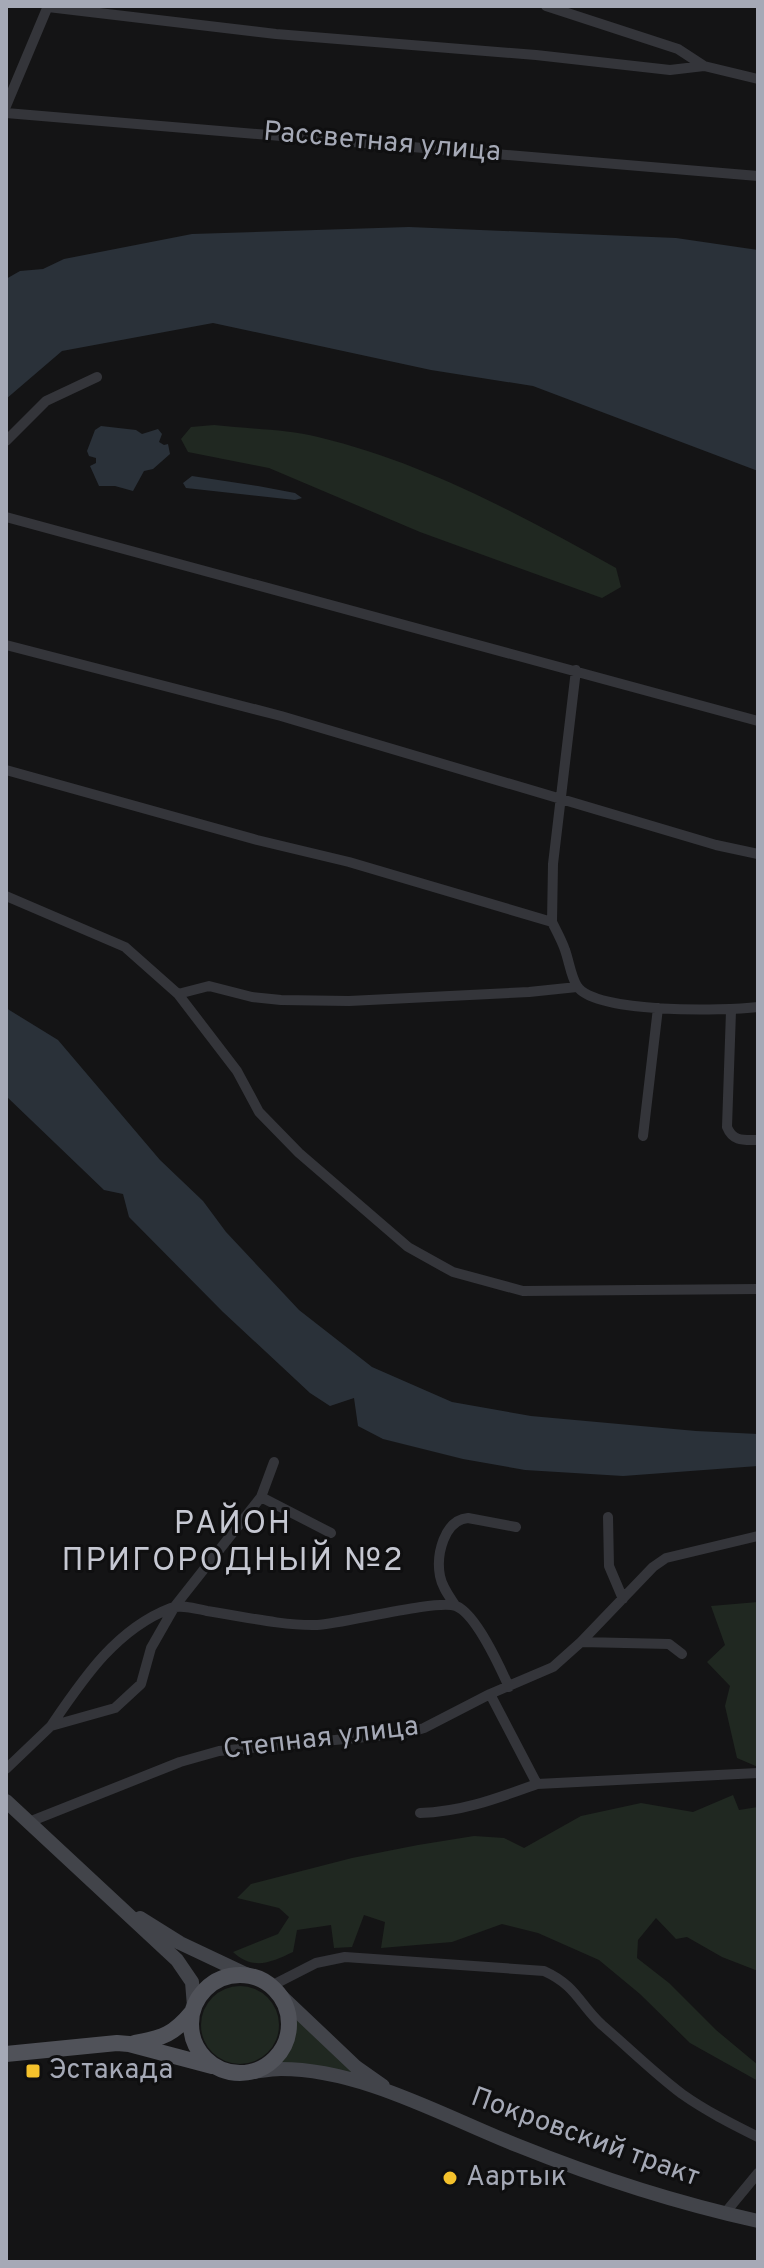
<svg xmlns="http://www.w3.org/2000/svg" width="764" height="2268" font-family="Overpass,sans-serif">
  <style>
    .green { fill: #202821 }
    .water { fill: #2a3139 }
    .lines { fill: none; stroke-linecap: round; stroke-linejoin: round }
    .street { stroke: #34353a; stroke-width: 10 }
    .secondary { stroke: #42444a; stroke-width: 14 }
    .primary { stroke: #505259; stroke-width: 16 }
    .poi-dot { fill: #f5c22c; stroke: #0f0f10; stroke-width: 3 }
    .labels { text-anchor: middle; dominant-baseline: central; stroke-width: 6; stroke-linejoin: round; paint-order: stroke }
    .street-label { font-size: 28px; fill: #a5a9b6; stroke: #0f0f10 }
    .poi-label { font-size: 28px; fill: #a5a9b6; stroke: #0f0f10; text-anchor: start }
    .quarter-label { font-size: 32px; letter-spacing: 2px; fill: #c6c8d2; stroke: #0f0f10 }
  </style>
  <rect width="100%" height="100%" fill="#141415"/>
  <path class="green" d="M214 425C248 429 285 429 318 437 426 463 520 515 616 568L621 587 602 598 420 532 269 468 188 452 181 439 191 427Z
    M758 1602V1767L737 1758 725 1706 730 1686 707 1662 725 1645 711 1606Z
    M733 1795 739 1810 758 1807V1971L722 1957 687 1937 676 1939 656 1918 638 1940 637 1958 669 1983 716 2030 758 2065V2081L690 2043 640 1994 599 1960 538 1933 502 1924 452 1942 381 1948 385 1922 364 1915 352 1947 334 1948 331 1925 297 1930 293 1952C272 1962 253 1971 233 1952L278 1934 289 1917 279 1908 237 1898 251 1884 352 1858 418 1845 474 1836 504 1838 524 1848 581 1816 641 1803 693 1812Z
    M201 2025a39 39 0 1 1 78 0a39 39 0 1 1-78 0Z
    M293 2013 365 2080 273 2069 287 2051Z"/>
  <path class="water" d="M409 227 676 238 758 250V471L533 386 431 370 213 323 62 351 6 399V279L20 271 43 269 64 259 192 234Z
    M101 426 136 430 142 434 158 429 162 434 159 442 164 445 168 444 170 454 153 469 144 471 133 491 115 486H99L90 466 96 463V458L89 456 87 451 95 430Z
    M192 476 258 486 295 493 302 498 295 500 186 488 183 483Z
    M6 1008 58 1040 160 1160 203 1201 226 1232 299 1310 372 1367 452 1402 531 1416 696 1431 758 1434V1466L623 1476 525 1470 463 1459 383 1439 358 1426 354 1398 330 1406 310 1393 223 1312 129 1217 123 1194 104 1190 6 1096Z"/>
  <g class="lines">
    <path class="street" d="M546 6 678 49 704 66
      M48 7 276 34 536 55 670 70 704 66 758 79
      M6 106 48 6
      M6 113 758 176
      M6 441 46 401 97 377
      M6 517 758 721
      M6 645 281 716 716 845 758 854
      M6 770 257 840 349 862 552 922 553 864 576 670
      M6 896 125 947 178 994 237 1071 259 1112 299 1153 408 1247 453 1272 523 1291 758 1289
      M552 922C557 932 562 941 565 950 569 961 571 977 577 986 595 1014 725 1011 758 1007
      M178 994 209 986 252 997 281 1000 349 1001 529 992 577 987
      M731 1011 727 1127C733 1142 744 1140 758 1140
      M643 1136 658 1008
      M261 1497 331 1533
      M608 1517 609 1566 623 1599
      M455 1605C449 1596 442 1587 440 1576 436 1555 444 1520 468 1518L516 1527
      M581 1642 669 1644 682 1654
      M490 1694 537 1784 758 1773
      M51 1726C83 1679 116 1629 171 1608 181 1604 197 1609 207 1611 240 1616 284 1626 317 1625 346 1623 437 1599 456 1606 476 1614 500 1667 509 1687
      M6 1769 51 1726 115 1708 141 1684 151 1648 175 1606 261 1497 274 1462
      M420 1813C462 1812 498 1798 537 1784
      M29 1822 180 1762 219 1751 408 1733 424 1728 490 1694 553 1667 581 1642 653 1567 666 1558 758 1536
      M271 1986 316 1963 345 1957 544 1971C577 1986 579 2004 602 2025 629 2048 654 2073 682 2094 706 2111 732 2124 758 2137
      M725 2213 758 2173"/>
    <path class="secondary" d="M6 1801 177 1960 192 1982 194 2006
      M140 1918 180 1943 252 1977
      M278 1993 356 2067 383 2086
      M245 2073C257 2072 269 2069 281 2069 362 2069 445 2117 519 2146 596 2177 677 2203 758 2221"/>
    <path class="primary" d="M191 2024a49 49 0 1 1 98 0a49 49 0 1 1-98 0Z
      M135 2043C163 2038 174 2034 192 2012
      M6 2054 117 2043 129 2044 212 2066"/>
  </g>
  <g class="poi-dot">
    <rect x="25" y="2063" width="16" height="16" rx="4"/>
    <circle cx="450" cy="2178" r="8"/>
  </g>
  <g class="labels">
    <g class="street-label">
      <text transform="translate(382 143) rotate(5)">Рассветная улица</text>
      <text transform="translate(321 1739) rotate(-7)">Степная улица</text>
      <text transform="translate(585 2138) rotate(20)">Покровский тракт</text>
    </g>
    <g class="poi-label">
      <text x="49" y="2071">Эстакада</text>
      <text x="466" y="2178">Аартык</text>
    </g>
    <g class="quarter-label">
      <text x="233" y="1525">РАЙОН<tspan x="233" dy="37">ПРИГОРОДНЫЙ №2</tspan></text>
    </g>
  </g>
  <rect width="764" height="2268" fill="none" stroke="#a5a9b6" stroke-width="16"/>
</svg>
